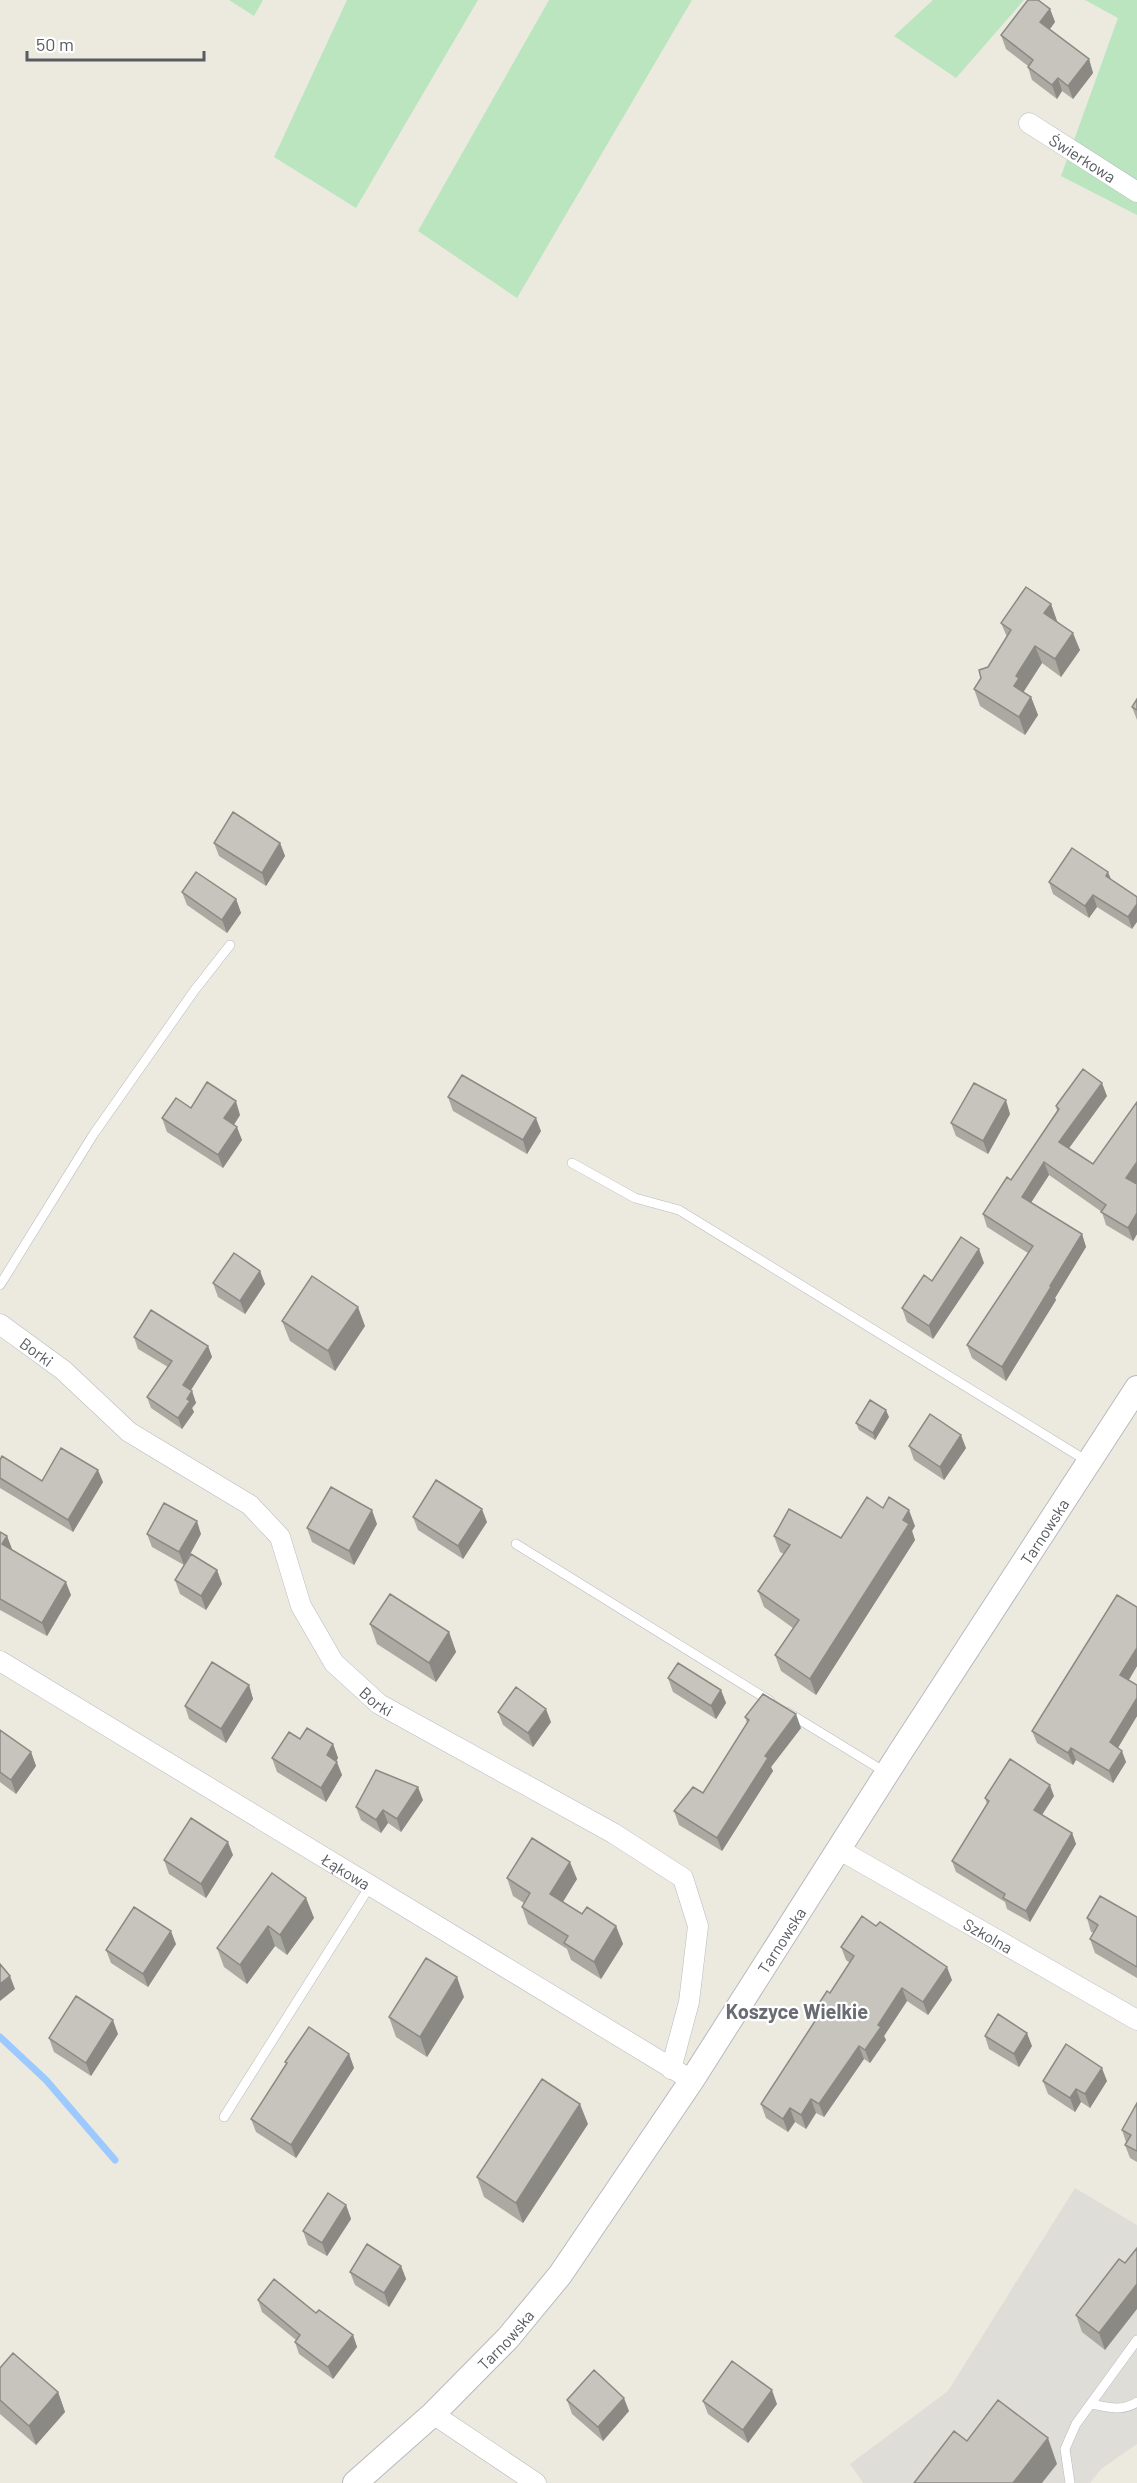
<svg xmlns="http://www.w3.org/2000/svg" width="1137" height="2483" font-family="Barlow,sans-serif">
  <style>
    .industrial { fill: #dfddd7 }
    .green { fill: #bae5bf }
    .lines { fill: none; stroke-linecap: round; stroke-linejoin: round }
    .stream { stroke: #9cc9ff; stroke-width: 7 }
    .service-casing { stroke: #b7b9bf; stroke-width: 10 }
    .minor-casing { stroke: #b7b9bf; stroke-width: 21 }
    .tertiary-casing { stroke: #b7b9bf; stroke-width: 26 }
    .service { stroke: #fff; stroke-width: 9 }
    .minor { stroke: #fff; stroke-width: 20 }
    .tertiary { stroke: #fff; stroke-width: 24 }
    .wall { fill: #aaa9a2 }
    .shaded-wall { fill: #8b8984 }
    .building { fill: #c6c4bc; stroke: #8b8984; stroke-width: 1.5 }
    .labels { text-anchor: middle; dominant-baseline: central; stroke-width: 4.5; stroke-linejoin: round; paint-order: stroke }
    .street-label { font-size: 16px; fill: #585b61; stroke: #fff }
    .quarter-label { font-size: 20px; font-weight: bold; fill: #696d73; stroke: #fff }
  </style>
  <rect width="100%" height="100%" fill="#eceadf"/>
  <path class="industrial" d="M1075 2188 1137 2225V2444L1101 2469 1090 2483H863L850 2464 948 2391Z"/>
  <path class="green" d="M229 0H263L254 16Z
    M347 0H478L356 208 274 157Z
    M549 0H692L517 298 418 231Z
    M933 0H1024L956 78 894 36Z
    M1085 0H1137V215L1061 176 1118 18Z"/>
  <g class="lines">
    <path class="stream" d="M0 2037 46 2080 115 2160"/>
    <defs>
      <path id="service" d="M572 1163 635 1198 679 1210 1087 1461
        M0 1285 93 1135 194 991 230 945
        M516 1544 770 1701
        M787 1712 885 1772
        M224 2117 370 1886
        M1091 2404C1107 2407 1123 2412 1137 2402
        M1070 2483 1065 2449 1076 2424 1137 2340"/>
      <g id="minor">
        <path id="s1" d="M1029 123 1137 192"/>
        <path id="s2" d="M0 1324 63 1370 129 1432 250 1505 280 1537 301 1606 334 1663 379 1704 613 1833 683 1878 698 1926 689 2002 671 2069"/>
        <path id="s3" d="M0 1661 683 2075"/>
        <path id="s4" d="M840 1850 1137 2020"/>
        <path d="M433 2414 536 2483"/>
      </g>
      <g id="tertiary">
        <path id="s5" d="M355 2483 433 2414 508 2338 560 2275 692 2080 901 1751 1137 1388"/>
      </g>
    </defs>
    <use href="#service" class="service-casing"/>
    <use href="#minor" class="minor-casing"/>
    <use href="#tertiary" class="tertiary-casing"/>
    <use href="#service" class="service"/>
    <use href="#minor" class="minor"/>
    <use href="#tertiary" class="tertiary"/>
  </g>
  <path class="wall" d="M1050 9 1055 22 1049 30 1089 59 1093 73 1073 99 1062 91 1057 99 1032 80 1028 67V66L1006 49 1001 35Z
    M1051 604 1057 621 1080 650 1061 677 1042 663 1024 691V693L1031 697 1038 715 1025 735 980 706 974 689 1007 637 1001 623Z
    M1137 699V720L1132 707Z
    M214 843H280L285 856 266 886 219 856Z
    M1111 880 1137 897 1132 929 1097 907 1089 918 1053 894 1049 882Z
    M182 892 236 899 241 913 227 933 187 905Z
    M1107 1096 1069 1148 1093 1164 1137 1184V1234L1133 1241 1106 1225 1102 1212 1049 1175 1031 1203 1082 1234 1086 1247 1055 1298 1056 1300 1006 1381 972 1358 967 1345 1028 1253 987 1227 983 1214 1011 1180 1057 1111 1056 1106Z
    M448 1097 541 1131 527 1154 453 1111Z
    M191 1108 240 1115 234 1125 242 1140 223 1168 167 1132 162 1118Z
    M1010 1114 988 1154 956 1136 951 1123Z
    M984 1263 933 1339 907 1322 902 1308 932 1281Z
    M260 1271 265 1284 245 1314 218 1297 213 1283Z
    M282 1321 365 1326 335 1371 290 1341Z
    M134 1337 208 1346 212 1357 191 1390 192 1391 196 1403 192 1408 194 1412 182 1429 151 1408 147 1397 168 1367 138 1349Z
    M889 1417 875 1440 859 1430 856 1423Z
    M909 1446 966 1448 944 1480 914 1460Z
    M0 1460 42 1481 103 1482 73 1532 0 1488Z
    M883 1508 915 1526 912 1531 915 1540 816 1695 781 1671 775 1655 793 1628 764 1607 758 1591 784 1554 780 1552 774 1536 841 1538Z
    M413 1517 487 1522 463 1559 418 1530Z
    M377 1524 354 1565 312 1542 307 1528Z
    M0 1532 7 1536 12 1550 71 1595 47 1636 0 1610Z
    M147 1534H201L184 1565 152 1547Z
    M217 1570 222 1584 206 1610 180 1594 175 1580Z
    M1137 1607V1666L1129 1680 1137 1685V1716L1118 1748 1126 1762 1113 1783 1076 1760 1073 1765 1037 1743 1032 1731Z
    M370 1624 449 1632 456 1652 436 1682 377 1644Z
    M668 1678 721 1690 726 1703 716 1719 673 1692Z
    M249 1685 253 1699 226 1743 189 1719 185 1706Z
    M498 1712 551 1722 533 1747 503 1725Z
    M745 1717 801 1728 771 1767 773 1771 722 1851 679 1825 674 1811 703 1793 747 1723Z
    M0 1730 31 1752 36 1766 16 1794 0 1782Z
    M300 1739 333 1744 338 1758 336 1761 342 1775 326 1802 277 1772 272 1758Z
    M1054 1796 1042 1815 1072 1833 1076 1844 1030 1922 1007 1909 1005 1902 956 1872 952 1861 987 1804 985 1798Z
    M423 1800 401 1832 388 1823 381 1833 361 1820 356 1807Z
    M233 1855 206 1898 169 1874 164 1860Z
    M507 1878 577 1879 563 1902 582 1914 616 1926 623 1944 601 1979 571 1960 567 1949 528 1924 522 1907 524 1903 513 1896Z
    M306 1898 314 1918 287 1955 275 1946 247 1984 224 1967 217 1948Z
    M1137 1917V1978L1095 1953 1090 1939 1094 1933 1091 1932 1087 1918Z
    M176 1944 148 1987 111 1963 106 1950Z
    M841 1947 952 1980 928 2015 907 2001 884 2036 886 2040 870 2063 864 2059 824 2117 816 2113 806 2129 795 2122 788 2132 766 2118 761 2104 815 2022 812 2014 830 1993 850 1963 846 1960Z
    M464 1997 427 2057 396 2037 389 2017Z
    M118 2034 91 2076 54 2052 49 2038Z
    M985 2036 1032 2046 1019 2067 989 2049Z
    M349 2054 354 2068 296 2158 256 2132 251 2119 286 2064 285 2062Z
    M1043 2081H1107L1090 2108 1081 2102 1075 2112 1048 2094Z
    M1137 2103V2162L1130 2158 1125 2145 1126 2142 1122 2130Z
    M588 2124 523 2223 484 2197 477 2177Z
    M346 2205 351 2219 327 2256 308 2245 303 2231Z
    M1119 2259 1105 2350 1082 2332 1076 2315Z
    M401 2266 406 2279 389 2307 355 2285 350 2272Z
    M258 2300 316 2313 353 2335 357 2347 333 2379 299 2354 295 2342 296 2340 262 2312Z
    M0 2368 58 2392 65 2412 36 2445 0 2414Z
    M567 2400 629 2411 603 2441 572 2414Z
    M703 2401 777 2404 748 2443 708 2414Z"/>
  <path class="shaded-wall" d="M1050 9 1055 22 1045 36 1040 22Z
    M1089 59 1093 73 1073 99 1068 86Z
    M1058 78 1062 91 1057 99 1052 85Z
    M1051 604 1057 621 1044 613Z
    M1073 633 1080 650 1061 677 1055 659Z
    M1035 646 1042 663 1024 691 1025 696 1014 686 1016 676Z
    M1031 697 1038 715 1025 735 1019 717Z
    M280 843 285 856 266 886 262 873Z
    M1108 872 1113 884 1106 876Z
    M1093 895 1097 907 1089 918 1085 906Z
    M236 899 241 913 227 933 222 920Z
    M1137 904V922L1132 929 1128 917Z
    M1102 1083 1107 1096 1064 1155 1059 1142Z
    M1006 1100 1010 1114 988 1154 983 1141Z
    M236 1101 240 1115 229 1132 224 1118Z
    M536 1118 541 1131 527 1154 523 1140Z
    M237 1127 242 1140 223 1168 218 1155Z
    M1044 1162 1049 1175 1026 1210 1022 1197Z
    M1137 1162V1183L1131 1191 1126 1178Z
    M1137 1213V1234L1133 1241 1128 1228Z
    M1082 1234 1086 1247 1055 1298 1056 1300 1006 1381 1002 1367 1050 1286Z
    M979 1249 984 1263 933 1339 929 1326Z
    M260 1271 265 1284 245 1314 240 1301Z
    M358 1307 365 1326 335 1371 328 1351Z
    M208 1346 212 1357 187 1396 183 1385Z
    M192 1391 196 1403 192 1408 194 1412 182 1429 178 1418 187 1399Z
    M886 1410 889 1417 875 1440 873 1433Z
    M961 1435 966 1448 944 1480 940 1467Z
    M98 1470 103 1482 73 1532 68 1520Z
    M482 1509 487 1522 463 1559 458 1546Z
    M372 1510 377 1524 354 1565 349 1551Z
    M909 1510 915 1526 912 1531 915 1540 816 1695 810 1679Z
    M197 1521 201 1534 184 1565 179 1552Z
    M7 1536 12 1549 7 1558 2 1544Z
    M217 1570 222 1584 206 1610 201 1596Z
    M66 1582 71 1595 47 1636 42 1623Z
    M449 1632 456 1652 436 1682 429 1663Z
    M1137 1648V1666L1125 1686 1120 1675Z
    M249 1685 253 1699 226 1743 221 1729Z
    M721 1690 726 1703 716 1719 711 1706Z
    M1137 1698V1716L1114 1754 1110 1742Z
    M546 1709 551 1722 533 1747 528 1733Z
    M796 1714 801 1728 771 1767 773 1771 722 1851 717 1838 765 1756Z
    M333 1744 338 1758 332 1769 327 1755Z
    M1071 1748 1076 1760 1073 1765 1068 1753Z
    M1122 1751 1126 1762 1113 1783 1109 1771Z
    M31 1752 36 1766 16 1794 11 1780Z
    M337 1762 342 1775 326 1802 321 1788Z
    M1050 1785 1054 1796 1038 1821 1034 1810Z
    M418 1787 423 1800 401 1832 397 1819Z
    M383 1810 388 1823 381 1833 376 1820Z
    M1072 1833 1076 1844 1030 1922 1026 1911Z
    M228 1842 233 1855 206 1898 201 1884Z
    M570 1862 577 1879 557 1911 550 1894Z
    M306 1898 314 1918 287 1955 280 1935Z
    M268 1926 275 1946 247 1984 240 1965Z
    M616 1926 623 1944 601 1979 594 1962Z
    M171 1931 176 1944 148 1987 143 1974Z
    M947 1967 952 1980 928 2015 923 2002Z
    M10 1976 15 1989 0 2001V1984Z
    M457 1977 464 1997 427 2057 420 2037Z
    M902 1988 907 2001 884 2036 886 2040 870 2063 865 2050 878 2025Z
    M113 2020 118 2034 91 2076 86 2063Z
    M1027 2033 1032 2046 1019 2067 1014 2054Z
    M859 2046 864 2059 824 2117 819 2104Z
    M349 2054 354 2068 296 2158 291 2145Z
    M1102 2068 1107 2081 1090 2108 1085 2094Z
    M1076 2089 1081 2102 1075 2112 1070 2098Z
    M811 2099 816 2113 806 2129 801 2115Z
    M580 2104 588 2124 523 2223 516 2203Z
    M790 2108 795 2122 788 2132 783 2119Z
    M346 2205 351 2219 327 2256 322 2243Z
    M401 2266 406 2279 389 2307 384 2293Z
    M1137 2284V2309L1105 2350 1099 2333Z
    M353 2335 357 2347 333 2379 328 2367Z
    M772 2390 777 2404 748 2443 743 2430Z
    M58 2392 65 2412 36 2445 29 2426Z
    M624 2398 629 2411 603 2441 598 2427Z
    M1048 2438 1057 2464 1042 2483H1013Z"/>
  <path class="building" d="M1028 0H1038L1050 9 1040 22 1089 59 1068 86 1058 78 1052 85 1028 67 1033 60 1001 35Z
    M1026 587 1051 604 1044 613 1073 633 1055 659 1035 646 1016 676 1019 678 1014 686 1031 697 1019 717 974 689 981 678 979 670 988 667 1011 630 1001 623Z
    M1137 699V710L1132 707Z
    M233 812 280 843 262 873 214 843Z
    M1072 848 1108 872 1106 876 1137 897V904L1128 917 1093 895 1085 906 1049 882Z
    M196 872 236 899 222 920 182 892Z
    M1083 1069 1102 1083 1059 1142 1093 1164 1137 1102V1162L1126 1178 1137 1184V1213L1128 1228 1101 1212 1106 1205 1044 1162 1022 1197 1082 1234 1050 1286 1051 1287 1002 1367 967 1345 1033 1246 983 1214 1007 1177 1011 1180 1059 1109 1056 1106Z
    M462 1075 536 1118 523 1140 448 1097Z
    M207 1082 236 1101 224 1118 237 1127 218 1155 162 1118 176 1098 191 1108Z
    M974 1083 1006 1100 983 1141 951 1123Z
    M961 1237 979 1249 929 1326 902 1308 924 1275 932 1281Z
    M234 1253 260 1271 240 1301 213 1283Z
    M312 1276 358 1307 328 1351 282 1321Z
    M151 1310 208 1346 183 1385 192 1391 187 1399 190 1401 178 1418 147 1397 172 1361 134 1337Z
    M870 1400 886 1410 873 1433 856 1423Z
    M930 1414 961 1435 940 1467 909 1446Z
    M61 1448 98 1470 68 1520 0 1478V1460L2 1456 42 1481Z
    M436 1480 482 1509 458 1546 413 1517Z
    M331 1487 372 1510 349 1551 307 1528Z
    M867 1497 883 1508 889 1497 909 1510 903 1520 909 1524 810 1679 775 1655 799 1620 758 1591 790 1545 774 1536 789 1509 841 1538Z
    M164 1503 197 1521 179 1552 147 1534Z
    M0 1532 7 1536 2 1544 66 1582 42 1623 0 1599Z
    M191 1554 217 1570 201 1596 175 1580Z
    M390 1594 449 1632 429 1663 370 1624Z
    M1117 1595 1137 1607V1648L1120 1675 1137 1685V1698L1110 1742 1122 1751 1109 1771 1071 1748 1068 1753 1032 1731Z
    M212 1662 249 1685 221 1729 185 1706Z
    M678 1663 721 1690 711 1706 668 1678Z
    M516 1687 546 1709 528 1733 498 1712Z
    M763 1694 796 1714 765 1756 768 1758 717 1838 674 1811 693 1787 703 1793 749 1720 745 1717Z
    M307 1728 333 1744 327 1755 337 1762 321 1788 272 1758 289 1732 300 1739Z
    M0 1730 31 1752 11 1780 0 1772Z
    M1010 1759 1050 1785 1034 1810 1072 1833 1026 1911 1003 1898 1005 1894 952 1861 989 1801 985 1798Z
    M376 1770 418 1787 397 1819 383 1810 376 1820 356 1807Z
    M191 1818 228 1842 201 1884 164 1860Z
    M532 1838 570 1862 550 1894 582 1914 587 1907 616 1926 594 1962 564 1943 568 1936 522 1907 530 1893 507 1878Z
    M272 1873 306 1898 280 1935 268 1926 240 1965 217 1948Z
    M1100 1896 1137 1917V1967L1090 1939 1098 1925 1087 1918Z
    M134 1907 171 1931 143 1974 106 1950Z
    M862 1916 876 1926 880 1922 947 1967 923 2002 902 1988 878 2025 881 2027 865 2050 859 2046 819 2104 811 2099 801 2115 790 2108 783 2119 761 2104 817 2018 812 2014 827 1991 830 1993 854 1956 841 1947Z
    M426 1958 457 1977 420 2037 389 2017Z
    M0 1964 10 1976 0 1984Z
    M76 1996 113 2020 86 2063 49 2038Z
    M998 2014 1027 2033 1014 2054 985 2036Z
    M309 2027 349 2054 291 2145 251 2119 287 2063 285 2062Z
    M1066 2044 1102 2068 1085 2094 1076 2089 1070 2098 1043 2081Z
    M542 2079 580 2104 516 2203 477 2177Z
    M1137 2103V2151L1125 2145 1131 2135 1122 2130Z
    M328 2193 346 2205 322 2243 303 2231Z
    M367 2244 401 2266 384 2293 350 2272Z
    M1137 2248V2284L1099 2333 1076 2315 1119 2259 1125 2263Z
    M274 2279 316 2313 319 2310 353 2335 328 2367 295 2342 300 2335 258 2300Z
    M13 2353 58 2392 29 2426 0 2400V2368Z
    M732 2361 772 2390 743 2430 703 2401Z
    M594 2370 624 2398 598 2427 567 2400Z
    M998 2400 1048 2438 1013 2483H914L954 2431 967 2441Z"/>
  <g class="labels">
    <g class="street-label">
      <text stroke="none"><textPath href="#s1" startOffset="64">Świerkowa</textPath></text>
      <text stroke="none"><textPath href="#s2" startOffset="46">Borki</textPath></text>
      <text stroke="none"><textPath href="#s5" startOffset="1180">Tarnowska</textPath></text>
      <text stroke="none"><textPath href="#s2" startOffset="549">Borki</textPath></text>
      <text stroke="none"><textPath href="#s3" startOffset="405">Łąkowa</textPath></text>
      <text stroke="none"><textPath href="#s4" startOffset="171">Szkolna</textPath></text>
      <text stroke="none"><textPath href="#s5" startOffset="694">Tarnowska</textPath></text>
      <text stroke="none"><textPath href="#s5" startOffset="208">Tarnowska</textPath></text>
    </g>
    <g class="quarter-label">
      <text x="797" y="2011">Koszyce Wielkie</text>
    </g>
  </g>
  <path d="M27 51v9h177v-9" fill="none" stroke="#585b61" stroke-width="3"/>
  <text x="36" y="51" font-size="18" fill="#585b61" stroke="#ffffff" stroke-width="4.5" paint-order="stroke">50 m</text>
</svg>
